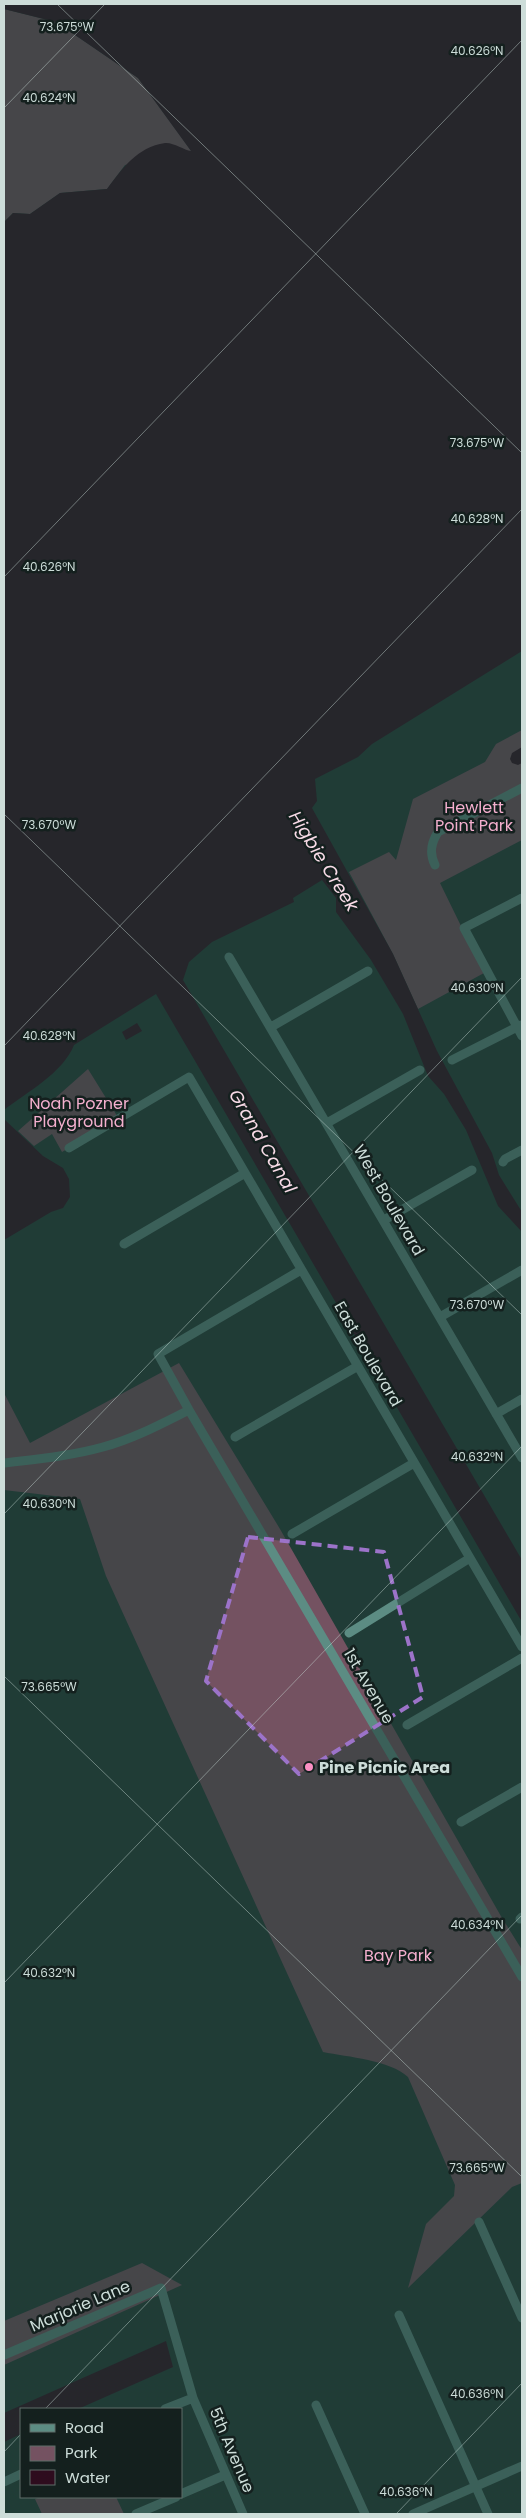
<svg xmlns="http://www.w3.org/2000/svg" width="526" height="2518" font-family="Poppins,sans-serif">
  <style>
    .green { fill: #745261 }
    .water { fill: #2e0c1e }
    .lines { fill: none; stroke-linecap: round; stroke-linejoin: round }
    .street { stroke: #5c8c83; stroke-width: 9 }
    .marked { fill: none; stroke: #9c73c9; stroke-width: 4; stroke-dasharray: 10 6; stroke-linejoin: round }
    .ticks { fill: none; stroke: #cdddd9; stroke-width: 1; stroke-opacity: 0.45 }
    .poi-dot { fill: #fb8fc3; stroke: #14201e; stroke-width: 2 }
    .labels { text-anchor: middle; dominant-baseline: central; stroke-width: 5; stroke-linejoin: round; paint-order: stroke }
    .park-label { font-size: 16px; fill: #f4afce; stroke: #14201e }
    .street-label { font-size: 16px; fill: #cdddd9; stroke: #14201e }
    .poi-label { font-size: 16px; font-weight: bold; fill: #cdddd9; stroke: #14201e; text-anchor: start }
    .water-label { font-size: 18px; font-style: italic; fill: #f8dbe7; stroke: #14201e }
    .ticks-label { font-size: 12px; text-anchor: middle; fill: #cdddd9; stroke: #14201e; stroke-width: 5; stroke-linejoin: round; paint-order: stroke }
  </style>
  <rect width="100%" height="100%" fill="#203c37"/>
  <path class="green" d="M4 9 56 22 138 78 192 152 125 165 107 189 60 193 30 214 13 213 4 222Z
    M522 730V840L440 883 484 973 418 1009 393 954 349 872 389 852 396 860 413 799 485 762 496 744Z
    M88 1069 119 1119 62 1152 52 1134 34 1146 18 1131Z
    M179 1363 280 1529 502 1918 522 1950V2183L512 2187 408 2288 426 2224 454 2196 455 2185 408 2077C390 2060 348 2057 323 2052L106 1576 80 1499 4 1490V1393L30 1443Z
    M142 2263 182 2285 4 2365V2321Z
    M41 2497H116L124 2514H42L35 2499Z"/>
  <path class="water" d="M4 4H522V651L372 744 358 757 315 779 317 801 312 808 393 954 437 1051 492 1153 499 1175 522 1212V1232L498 1206 466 1130 444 1094 428 1076 403 1014 371 960 336 912V898L322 880 293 898 294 902 212 942 189 962 183 980 522 1560V1622L156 994 74 1045C63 1073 27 1092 4 1110V222L13 213 30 214 60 193 107 189C122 169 137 147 165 143 173 142 184 150 191 151L138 78 56 22 4 9Z
    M522 747V763L518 765 512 763 510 759 512 753Z
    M137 1023 142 1031 126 1040 122 1032Z
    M4 1119 43 1156 63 1168 69 1179 70 1197 63 1208 51 1212 4 1240Z
    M166 2341 173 2367 78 2409H21V2434L4 2442V2413Z"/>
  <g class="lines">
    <path class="street" d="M435 865C429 853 431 843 438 832L522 788
      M522 898 464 928 522 1036
      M229 957 522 1458
      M271 1027 368 971
      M452 1060 521 1025
      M327 1123 420 1070
      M69 1148 189 1077 522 1647
      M503 1162 505 1159 522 1150
      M384 1220 472 1170
      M124 1244 245 1173
      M301 1270 158 1354 189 1410 522 1977
      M440 1317 522 1270
      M496 1414 522 1399
      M235 1437 358 1366
      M4 1463C37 1459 71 1456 103 1447 133 1439 161 1424 189 1410
      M292 1534 414 1463
      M349 1633 470 1558
      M407 1725 522 1658
      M461 1822 522 1787
      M520 1919 522 1917
      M479 2222 522 2318
      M399 2315 488 2514
      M4 2355 161 2288 193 2398 243 2514
      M316 2405 365 2514
      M165 2409 193 2398
      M4 2482 21 2474
      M181 2494 225 2475
      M136 2514 176 2497
      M413 2514 522 2466"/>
  </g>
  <path d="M0 0H526V2518H0ZM248 1537 384 1552 423 1697 299 1774 206 1681Z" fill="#203c37" fill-opacity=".55" fill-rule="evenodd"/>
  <path class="marked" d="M248 1537 384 1552 423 1697 299 1774 206 1681Z"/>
  <path class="ticks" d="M57 4 522 453M4 108 105 4M4 577 522 40M4 814 522 1315M4 1046 522 509M4 1514 522 977M4 1676 522 2177M4 1983 522 1446M45 2409 522 1915M4 2452 21 2434M396 2514 522 2383"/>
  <circle class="poi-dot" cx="309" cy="1767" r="5"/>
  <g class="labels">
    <g class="park-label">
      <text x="474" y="807">Hewlett<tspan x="474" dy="18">Point Park</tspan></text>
      <text x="79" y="1103">Noah Pozner<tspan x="79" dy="18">Playground</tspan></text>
      <text x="398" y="1955">Bay Park</text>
    </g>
    <g class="street-label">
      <text transform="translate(389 1200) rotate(60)">West Boulevard</text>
      <text transform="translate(368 1354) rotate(60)">East Boulevard</text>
      <text transform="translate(369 1686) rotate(60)">1st Avenue</text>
      <text transform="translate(80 2306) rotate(-23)">Marjorie Lane</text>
      <text transform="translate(232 2450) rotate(67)">5th Avenue</text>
    </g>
    <g class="poi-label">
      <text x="319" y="1767">Pine Picnic Area</text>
    </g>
    <g class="water-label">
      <text transform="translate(324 861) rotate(58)">Higbie Creek</text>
      <text transform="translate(263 1141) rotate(60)">Grand Canal</text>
    </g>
  </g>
  <g class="ticks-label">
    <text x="67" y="31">73.675°W</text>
    <text x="477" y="55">40.626°N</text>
    <text x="49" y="102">40.624°N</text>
    <text x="477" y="447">73.675°W</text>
    <text x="477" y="523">40.628°N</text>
    <text x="49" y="571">40.626°N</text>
    <text x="49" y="829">73.670°W</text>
    <text x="477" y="992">40.630°N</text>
    <text x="49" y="1040">40.628°N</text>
    <text x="477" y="1309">73.670°W</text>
    <text x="477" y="1461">40.632°N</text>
    <text x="49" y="1508">40.630°N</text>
    <text x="49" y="1691">73.665°W</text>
    <text x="477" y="1929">40.634°N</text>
    <text x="49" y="1977">40.632°N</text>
    <text x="477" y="2172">73.665°W</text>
    <text x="477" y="2398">40.636°N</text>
    <text x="406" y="2496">40.636°N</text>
  </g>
  <rect width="526" height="2518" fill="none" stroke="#cdddd9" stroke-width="10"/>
  <rect x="20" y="2408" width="162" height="90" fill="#14201e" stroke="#5e6c69"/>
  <rect x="30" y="2424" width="25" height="8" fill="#5c8c83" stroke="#5e6c69"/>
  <text x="65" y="2433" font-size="15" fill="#cdddd9">Road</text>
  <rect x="30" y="2446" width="25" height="15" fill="#745261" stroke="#5e6c69"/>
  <text x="65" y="2458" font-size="15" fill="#cdddd9">Park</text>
  <rect x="30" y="2470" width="25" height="15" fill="#2e0c1e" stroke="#5e6c69"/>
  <text x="65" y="2483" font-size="15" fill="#cdddd9">Water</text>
</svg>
